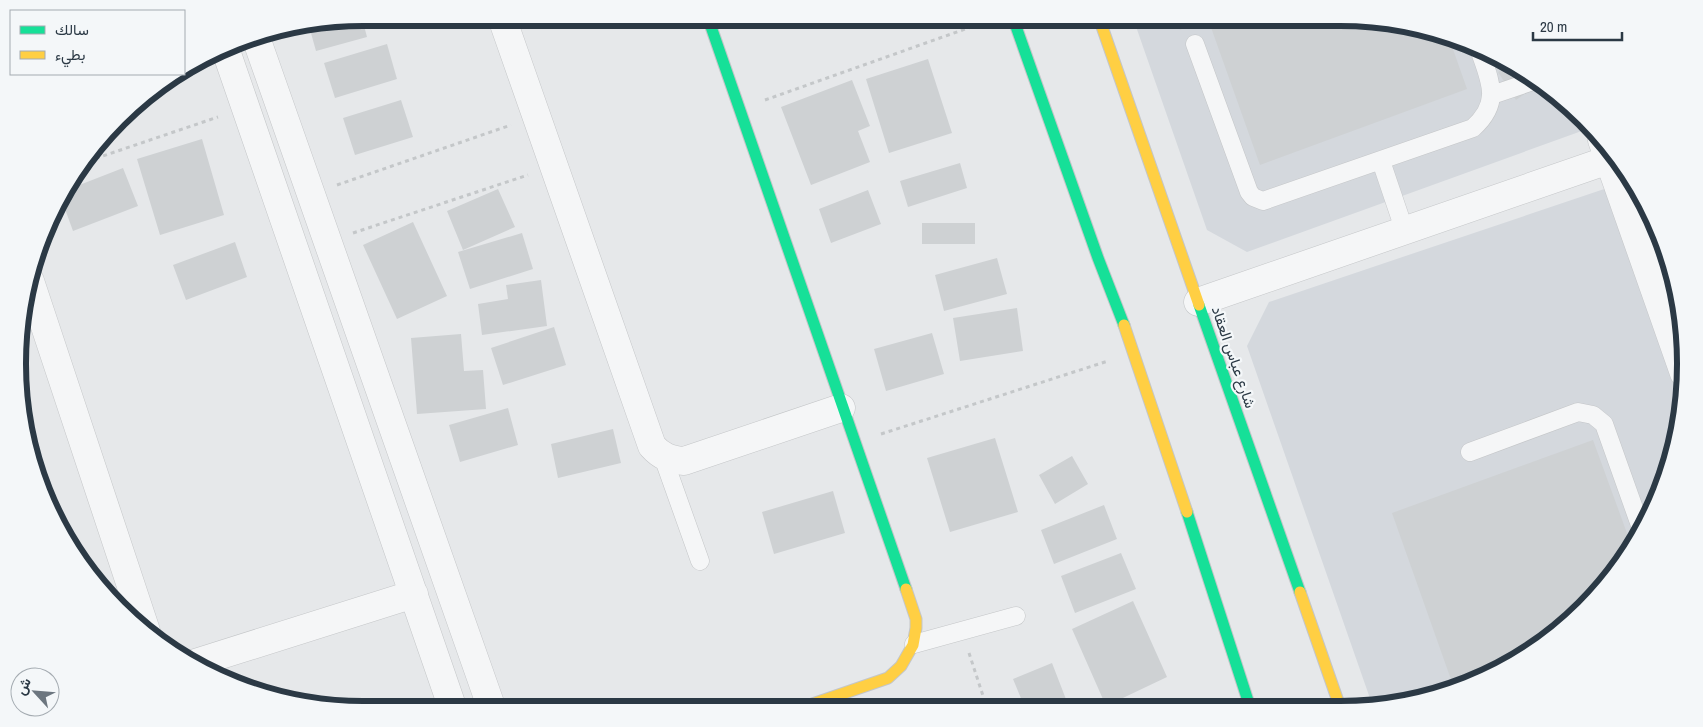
<svg xmlns="http://www.w3.org/2000/svg" width="1703" height="727" font-family="'Archivo Narrow',Vazirmatn,sans-serif">
  <style>
    .built { fill: #d4d8dd }
    .building { fill: #ced1d3 }
    .lines { fill: none; stroke-linecap: round; stroke-linejoin: round }
    .lane-casing { stroke: #c4c6c8; stroke-width: 19 }
    .street-casing { stroke: #c4c6c8; stroke-width: 29 }
    .fast-casing { stroke: #c4c6c8; stroke-width: 13 }
    .slow-casing { stroke: #c4c6c8; stroke-width: 13 }
    .path { stroke: #c4c7c9; stroke-width: 3; stroke-dasharray: 4 4; stroke-linecap: butt }
    .lane { stroke: #f5f6f7; stroke-width: 18 }
    .street { stroke: #f5f6f7; stroke-width: 28 }
    .fast { stroke: #16e098; stroke-width: 11 }
    .slow { stroke: #ffcf43; stroke-width: 11 }
    .labels { text-anchor: middle; dominant-baseline: central; stroke-width: 4.5; stroke-linejoin: round; paint-order: stroke }
    .street-label { font-size: 15px; fill: #2b3945; stroke: #f4f7f9 }
    .rim { fill: none; stroke: #2b3945; stroke-width: 6 }
  </style>
  <rect width="100%" height="100%" fill="#e6e8ea"/>
  <path class="built" d="M1133 18H1340L1451 36 1513 64 1568 104 1590 128 1247 252 1207 230Z
    M1631 180 1650 211 1674 274 1685 341 1682 409 1667 475 1627 556 1550 638 1472 683 1385 706 1373 707 1247 346 1269 302Z"/>
  <path class="building" d="M362 18 367 37 316 51 309 26Z
    M400 18H419L402 23Z
    M1166 18H1188L1181 30 1164 21Z
    M1213 18H1340L1448 35 1467 89 1260 165 1208 19Z
    M387 44 397 79 335 98 324 63Z
    M928 59 952 133 889 153 866 79Z
    M1513 64 1522 71 1533 88 1516 100 1498 72Z
    M852 80 870 126 858 131 870 162 811 185 781 107Z
    M401 100 413 137 355 155 343 118Z
    M202 139 224 215 160 235 137 159Z
    M960 163 967 188 908 207 900 181Z
    M123 168 138 206 73 231 61 198 64 191Z
    M498 189 515 227 463 250 447 211Z
    M868 190 881 224 831 243 819 209Z
    M413 222 447 296 397 319 363 245Z
    M922 223H975V244H922Z
    M522 233 533 269 470 289 458 252Z
    M235 242 247 277 186 300 173 265Z
    M997 258 1007 294 944 311 935 275Z
    M541 280 547 326 482 335 478 304 508 299 506 285Z
    M1017 308 1023 351 960 361 953 318Z
    M554 327 566 365 503 385 491 348Z
    M932 333 944 374 886 391 874 349Z
    M461 334 464 371 483 370 486 409 417 414 411 338Z
    M508 408 518 445 460 462 449 425Z
    M613 429 621 463 558 478 551 444Z
    M995 438 1018 512 950 532 927 458Z
    M1593 440 1632 547 1627 556 1550 638 1472 683 1454 688 1392 513Z
    M1072 456 1088 484 1055 504 1039 475Z
    M833 491 845 533 774 554 762 512Z
    M1104 505 1117 539 1054 564 1041 530Z
    M1121 553 1136 589 1075 613 1061 576Z
    M1133 601 1167 677 1106 706 1072 629Z
    M1052 663 1069 707 1025 708 1013 679Z"/>
  <g class="lines">
    <defs>
      <path id="lane" d="M1195 44 1249 192 1253 197 1263 201 1473 128C1502 102 1490 81 1479 49
        M1492 95 1536 80
        M1381 161 1404 229
        M1470 452 1578 412 1593 415 1604 424 1641 528
        M663 457 700 561
        M914 644 1016 616"/>
      <path id="street" d="M502 18 652 446C661 456 670 460 684 461L841 408
        M255 35 492 709
        M225 48 453 709
        M1602 140 1684 373
        M30 281 146 631
        M1198 302 1617 157
        M192 664 414 594"/>
      <path id="fast" d="M708 18 906 589
        M1013 18 1098 258 1124 325
        M1199 305 1300 592
        M1187 512 1250 707"/>
      <path id="slow" d="M1099 18 1199 305
        M1124 325 1187 512
        M1300 592 1340 707
        M801 708 888 678 901 666 913 645 916 628V619L906 589"/>
    </defs>
    <use href="#lane" class="lane-casing"/>
    <use href="#street" class="street-casing"/>
    <use href="#fast" class="fast-casing"/>
    <use href="#slow" class="slow-casing"/>
    <path class="path" d="M765 100 985 22
      M88 161 218 117
      M337 185 511 125
      M353 233 528 175
      M881 434 1108 361
      M969 653 987 708"/>
    <use href="#lane" class="lane"/>
    <use href="#street" class="street"/>
    <use href="#fast" class="fast"/>
    <use href="#slow" class="slow"/>
  </g>
  <g class="labels">
    <g class="street-label">
      <text transform="translate(1234 357) rotate(71)">شارع عباس العقاد</text>
    </g>
  </g>
  <path d="M0 0H1703V727H0ZM363 26H1340A337 337 0 0 1 1677 363V364A337 337 0 0 1 1340 701H363A337 337 0 0 1 26 364V363A337 337 0 0 1 363 26Z" fill="#f4f7f9" fill-rule="evenodd"/>
  <path class="rim" d="M363 26H1340A337 337 0 0 1 1677 363V364A337 337 0 0 1 1340 701H363A337 337 0 0 1 26 364V363A337 337 0 0 1 363 26Z"/>
  <rect x="10" y="10" width="175" height="65" fill="#f4f7f9" stroke="#a4abb1"/>
  <rect x="20" y="26" width="25" height="8" fill="#16e098" stroke="#a4abb1"/>
  <text x="55" y="35" font-size="15" fill="#2b3945">سالك</text>
  <rect x="20" y="51" width="25" height="8" fill="#ffcf43" stroke="#a4abb1"/>
  <text x="55" y="60" font-size="15" fill="#2b3945">بطيء</text>
  <g transform="translate(35 692) rotate(296)"><circle r="24" fill="#f4f7f9" stroke="#a4abb1"/>
  <path d="M0-4L9 19L0 12L-9 19Z" fill="#6c767f"/>
  <text y="-8" font-size="14" font-weight="bold" text-anchor="middle" fill="#2b3945">ش</text>
  </g>
  <path d="M1533 32v8h89v-8" fill="none" stroke="#2b3945" stroke-width="2.5"/>
  <text x="1540" y="32" font-size="15" fill="#2b3945" stroke="#f4f7f9" stroke-width="4" paint-order="stroke">20 m</text>
</svg>
